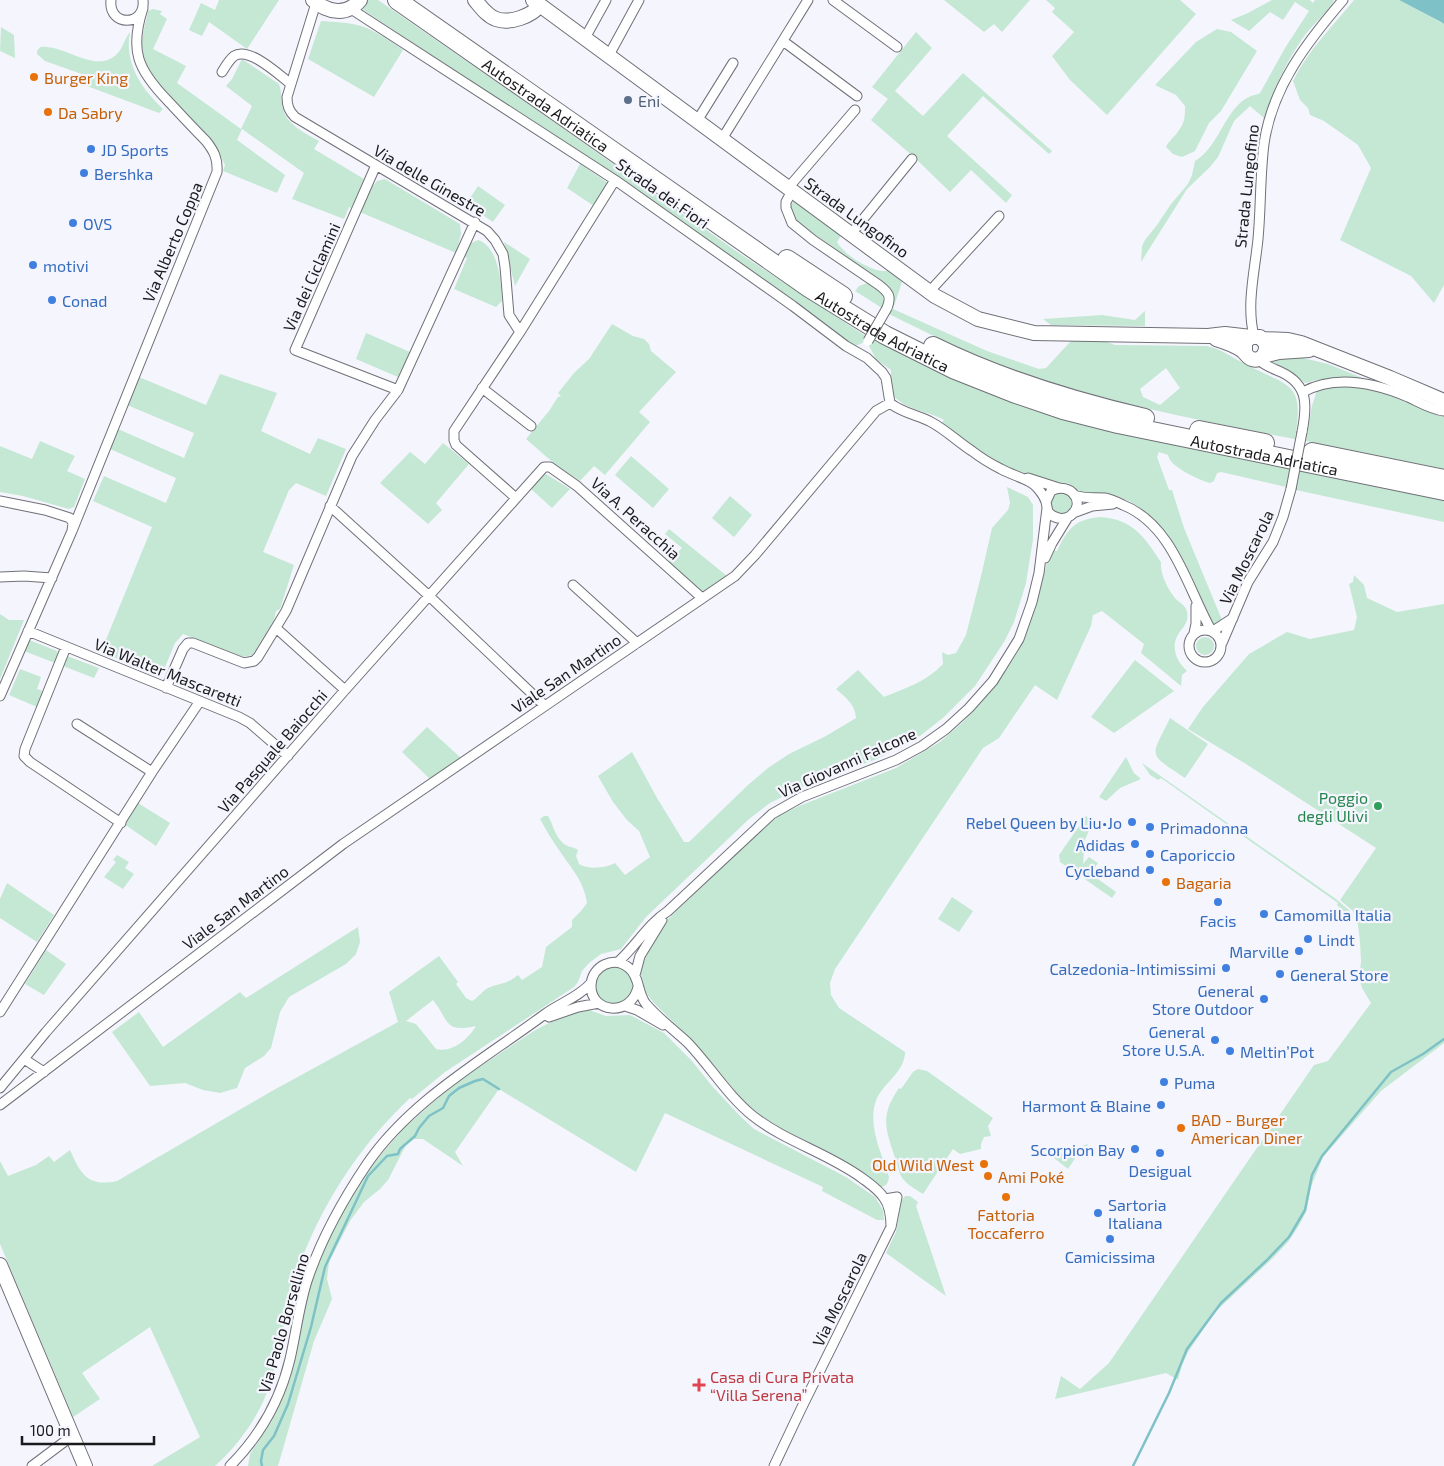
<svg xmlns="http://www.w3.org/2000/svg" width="1444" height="1466" font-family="'Exo 2',sans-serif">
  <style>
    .green { fill: #c4e8d3; fill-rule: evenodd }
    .water { fill: #7ec1c7 }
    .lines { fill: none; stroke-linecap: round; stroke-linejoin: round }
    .stream { stroke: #7ec1c7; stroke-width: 2.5 }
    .minor-casing { stroke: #707078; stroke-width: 11 }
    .secondary-casing { stroke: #707078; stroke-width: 16 }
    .motorway-casing { stroke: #707078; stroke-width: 20 }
    .minor { stroke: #fff; stroke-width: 9 }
    .secondary { stroke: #fff; stroke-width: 14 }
    .motorway { stroke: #fff; stroke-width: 18 }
    .minor-bridge-casing { stroke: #707078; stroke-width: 11; stroke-linecap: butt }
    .minor-bridge { stroke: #fff; stroke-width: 9 }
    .food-dot { fill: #e8710a; stroke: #f5f5fe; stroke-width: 2 }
    .service-dot { fill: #5c6f8a; stroke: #f5f5fe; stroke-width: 2 }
    .shop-dot { fill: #3f7fe0; stroke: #f5f5fe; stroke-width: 2 }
    .leisure-dot { fill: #2e9e5b; stroke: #f5f5fe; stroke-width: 2 }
    .health-dot { fill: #e0444e; stroke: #f5f5fe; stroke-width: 2 }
    .labels { text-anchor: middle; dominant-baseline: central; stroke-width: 4.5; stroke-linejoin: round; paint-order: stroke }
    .food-label { font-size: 16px; fill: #c56008; stroke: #f5f5fe; text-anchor: start }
    .service-label { font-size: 16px; fill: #4e5e75; stroke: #f5f5fe; text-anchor: start }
    .street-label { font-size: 16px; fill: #1a1a1d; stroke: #f5f5fe }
    .shop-label { font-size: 16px; fill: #366cbe; stroke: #f5f5fe; text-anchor: start }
    .leisure-label { font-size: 16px; fill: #27864d; stroke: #f5f5fe; text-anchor: end }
    .health-label { font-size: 16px; fill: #be3a42; stroke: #f5f5fe; text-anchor: start }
  </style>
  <rect width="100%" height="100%" fill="#f5f5fe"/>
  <path class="green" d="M219 0H279L247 49 209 22 202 36 189 30 201 3 215 10Z
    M368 0H378L517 96 736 251 867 337C864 343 860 345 853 346L627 186 362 9Z
    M944 0H1030L1002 32 994 24 984 32Z
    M1046 0H1180L1196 14 1107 115 1070 80 1052 56 1074 32 1052 12 1055 8Z
    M1272 0H1310L1313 3 1315 0H1334C1329 11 1313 24 1305 35 1287 60 1274 88 1264 118L1250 106 1234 121 1218 157 1210 167 1187 189 1141 262 1142 246 1145 240 1157 225 1171 204 1188 184 1192 175 1195 161C1220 146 1225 108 1249 97 1252 95 1257 95 1260 93L1285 48 1309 11 1295 2 1283 20 1270 12 1249 31 1231 20 1248 13Z
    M1354 0H1399L1444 24V285L1434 303 1411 276 1340 240 1371 168 1358 145 1324 121 1310 115 1308 108 1300 100 1293 81C1308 50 1333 26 1354 0Z
    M153 9 162 11 160 14 167 19 153 49 186 66 177 83 241 129 252 106 226 86 232 79 242 59 279 84C282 92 281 100 283 109 287 125 305 133 319 141L314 149 364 179 351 208 349 207 344 219 292 199 304 173 242 129 237 140 285 175 277 193 223 171 225 165C220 155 214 145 207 136 186 109 142 83 142 45 142 34 146 22 148 11Z
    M321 21C334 22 348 22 361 26 376 31 390 41 403 50L374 97 308 59Z
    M1 27 14 35 15 58 0 51Z
    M1217 29 1231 32 1257 51 1221 111 1209 123 1195 151 1182 157 1173 154 1166 147C1169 140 1175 137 1179 130 1185 123 1185 115 1185 106L1176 95 1155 85 1196 42Z
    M130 32C124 63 141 88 163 109L159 113 87 86 90 77 45 61 37 54V51L40 47C65 44 94 74 116 55 123 49 124 39 130 32Z
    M916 32 932 48 895 91 923 116 963 73 1052 151 1049 154 983 96 947 136 1012 195 1006 203 971 170 950 192 915 158 871 120 888 99 872 87Z
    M580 164 608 183 594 206 567 188Z
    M385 179 460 224 461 234 456 253 360 212 372 184 374 185 377 181Z
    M478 186 505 205 493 222 466 204Z
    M795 199 842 234 837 242C844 255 876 276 891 270L903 279 893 309 987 351 1039 369 1046 368 1071 341H1105L1115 345 1207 346C1224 350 1234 359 1249 366 1292 388 1304 383 1295 439 1202 421 1109 403 1019 372 973 357 930 334 887 313L889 290 884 283 793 219 790 207ZM1166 368 1180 388 1160 405 1143 397 1140 389Z
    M478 240C499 247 501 282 502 301L496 307 454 289 467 258 463 256 469 244Z
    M504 242 530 259 515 286Z
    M867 283C878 287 887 296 882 308L855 291 859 286Z
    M1145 311V326L1051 325 1043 319 1102 315 1135 320Z
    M612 324 633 336 644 339 649 344 651 351 676 372 639 412 650 422 605 475 594 466 580 481 556 465 526 439 549 411 558 397 561 396 558 393 574 373 589 359Z
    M366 333 410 352 398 377 356 359Z
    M873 337 1148 439 1290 469 1286 487 1221 472 1217 473 1214 481 1210 483C1197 479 1170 467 1168 455L1159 452 1157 457 1169 490H1172L1184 528 1222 620 1216 626 1213 625 1163 532 1143 510 1129 501 1118 497 1105 495H1084L1068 483 1054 482 1016 471 998 463 941 424 944 420C931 413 918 411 905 405 900 402 896 398 891 395V370L876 359 869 346Z
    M1299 357 1328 364 1375 383C1350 379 1329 376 1305 383L1294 374 1268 363 1284 358Z
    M220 374 277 393 261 431 310 454 318 438 346 449 326 496 296 483 289 490 263 552 294 565 280 609 276 611 274 620 255 651 252 655 243 657 183 634 175 643 163 672 156 675 101 652 152 527 93 501 104 476 166 503 176 478 110 449 118 429 184 458 194 433 127 405 139 377 206 405Z
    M1341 386 1360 387 1377 391 1444 416V469L1306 441 1312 406 1317 390 1321 388Z
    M40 441 75 456 67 471 85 479 74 507 69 509 23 496 0 492V446L32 459Z
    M443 443 469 464 436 503 442 510 428 524 380 483 410 452 425 464Z
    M631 456 669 489 653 508 615 475Z
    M1299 471 1444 500V522L1296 490Z
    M546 474 570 489 552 508 531 489 543 475Z
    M1007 487 1028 497 1033 505V539L1026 583 1014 622 1004 642 975 686 944 717 920 736 877 759 804 786 770 803 749 819 646 917 621 949 601 954 589 963 582 971 578 982 574 987 445 1072 412 1099 410 1098C358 1147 319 1208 296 1275 285 1310 281 1347 271 1381 261 1414 240 1443 215 1466H152L200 1437 150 1327 82 1373 100 1399 73 1417 0 1244V1161L8 1176 36 1165 49 1156 54 1162 70 1150C81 1175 88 1187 117 1181L272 1091 398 1022 389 992 439 956 458 982 456 984 466 998 472 1001C478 998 482 991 488 988 499 983 508 984 518 975L522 980 542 967 546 947 572 927V920L581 911 587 903C584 881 571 868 559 850 552 840 546 830 540 819L544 816H548C553 824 555 837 564 844 568 847 574 847 578 850L576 856 579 864C588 870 606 868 615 863L625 875 650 857 639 831 627 820 613 802 598 776 632 752 657 798 684 842H689L748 785 768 768 789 754 826 736 856 718C855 704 846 698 836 689L858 670 884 697C906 688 926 682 943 664L942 652 948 655 956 653 966 635 982 572 992 528 1008 510 1010 503ZM433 1000C450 1021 443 1033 476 1026 468 1039 453 1053 436 1049L416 1024 406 1021Z
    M1050 503a11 11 0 1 1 22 0a11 11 0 1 1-22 0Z
    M730 496 752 515 734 537 712 518Z
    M1101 517C1134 520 1144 537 1161 562 1160 574 1167 588 1175 598 1179 603 1186 605 1187 612 1189 622 1184 626 1179 633 1170 646 1176 661 1187 671L1182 675 1181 686 1141 653 1144 644 1102 611 1093 615 1091 626 1057 700 1035 685 999 738 983 748 835 969 830 983 831 995 839 1008 905 1052C905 1071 885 1082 877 1098 866 1124 882 1153 889 1177 888 1183 887 1186 881 1187L842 1160 769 1122 743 1100 696 1045 654 1003 646 993 643 983 640 971 641 963 665 922 760 831 779 816 799 806 896 768 940 742 962 723 982 701 1006 670 1017 652 1033 614 1051 549 1057 551C1068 528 1075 519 1101 517Z
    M669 529 727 576 700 594 667 563 682 548 665 534Z
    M1354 575 1364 585 1367 598 1397 612 1444 604V1043L1381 1091 1323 1157 1311 1187 1306 1212 1298 1227 1288 1242 1272 1259 1215 1312 1188 1352 1182 1365 1178 1380 1166 1373 1055 1399 1061 1376 1080 1389 1109 1363 1314 1065 1328 1061 1371 1003 1362 988 1359 978 1361 962 1360 942 1358 925 1353 911 1340 900 1376 848 1246 764 1188 729 1203 707 1249 654 1287 632 1310 639 1354 630 1357 617 1349 584 1353 582Z
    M0 614 9 620H24L0 679Z
    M1196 646a9 9 0 1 1 18 0a9 9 0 1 1-18 0Z
    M29 640 57 651 58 655 55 663 24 651Z
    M67 656 99 668 94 678 63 666Z
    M1135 660 1174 691 1114 733 1091 717Z
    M20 669 41 677 37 689 43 691 37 707 9 695Z
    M1170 718 1208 744 1185 778C1146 752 1151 758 1170 718Z
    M427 727 461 758 430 779 402 752Z
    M1126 757 1134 773 1141 779 1120 788 1106 801 1099 797Z
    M1142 763 1336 899 1350 911 1353 919 1337 905 1338 903 1161 778 1158 780 1150 775Z
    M138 803 170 823 156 846 124 824Z
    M1086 816 1093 821 1085 840 1083 864 1089 857 1098 863 1091 874 1116 892 1112 898 1060 862 1059 855Z
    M117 855 129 862 125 868 134 874 123 889 104 877 116 862 113 860Z
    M7 883 54 915 37 942 0 918V899Z
    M952 897 973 911 959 932 938 919Z
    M358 927 360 942 356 954 346 964 289 997 280 1012 271 1048 264 1056 245 1068 237 1088 220 1093 203 1090 185 1083 150 1086 112 1032 139 1012 163 1047 240 992 246 998Z
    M46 950 66 964 44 995 25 984Z
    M595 985a19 19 0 1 1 38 0a19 19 0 1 1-38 0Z
    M589 1010 606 1016 630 1015 664 1033 692 1061 712 1086 739 1115 754 1129 846 1177 875 1197 883 1210 884 1220H877L822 1191 823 1187 665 1113 636 1172 499 1089 455 1152 463 1166 423 1139H414L406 1145 388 1180 380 1189 364 1202 350 1221 329 1262 327 1279 332 1299 314 1341 278 1466H248L250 1454 271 1422 281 1401 315 1269 338 1219 363 1176 403 1129 455 1083 537 1029 565 1015Z
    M918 1069 927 1071 993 1118 988 1126 991 1136 984 1137 981 1144V1149L960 1154 953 1149 923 1194C917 1190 909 1186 904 1180 899 1175 898 1165 895 1158 885 1127 880 1116 899 1088L901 1089 913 1072Z
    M1087 1144 1089 1147 1087 1150 1082 1148 1068 1169 1045 1151 1047 1149C1065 1158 1071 1151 1087 1144Z
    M905 1196H910L918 1202 916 1206 946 1296 886 1253 896 1232 901 1201Z"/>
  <path class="water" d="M1399 0H1444V24L1441 22Z"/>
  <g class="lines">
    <path class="stream" d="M262 1466 261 1461 263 1450 274 1436 288 1404 311 1327 325 1267 368 1176 387 1156 398 1154 400 1149 415 1136 419 1128 429 1116 443 1108 449 1096 459 1088 475 1081 483 1079 499 1089
      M1133 1466 1169 1393 1187 1349 1221 1303 1267 1260 1289 1237 1305 1210 1312 1175 1322 1156 1391 1072 1423 1054 1444 1039"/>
    <defs>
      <path id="minor" d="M111 0C108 27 146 27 143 0
        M833 0 897 47
        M316 3 287 97C287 106 289 111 295 117L487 231 495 240 503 254 505 267 509 315 520 332
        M585 38 606 0
        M783 41 857 96
        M609 55 639 0
        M222 72C225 67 229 60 234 56 249 46 279 75 291 84
        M697 121 733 63
        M722 139 808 0
        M376 165 295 350 398 390 475 222
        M788 188 855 110
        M792 191 786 202V208L792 223 813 240 879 285C888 292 892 296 887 308
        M851 234 912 159
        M929 292 999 216
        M1254 336C1246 305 1255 270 1258 239 1261 207 1260 175 1264 144 1272 87 1307 42 1343 0
        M1258 359C1265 366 1272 368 1281 372 1309 385 1307 406 1302 432
        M482 388 531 426
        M1303 392C1336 374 1375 383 1408 397 1419 402 1432 410 1444 411
        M890 403C902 413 918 415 931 422 946 430 958 442 972 451 981 458 991 464 1001 469 1010 474 1021 477 1030 482 1036 485 1044 495 1046 502 1047 506 1047 510 1049 513 1055 519 1064 520 1070 516 1087 504 1071 480 1051 491L1046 502
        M1028 478 1059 488
        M1074 495C1084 499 1094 497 1105 498 1111 499 1117 502 1123 505 1173 525 1187 587 1211 630
        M516 498 456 445 454 440V431L520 332 615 180
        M0 501 45 510 70 518 73 523 72 531
        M330 506 427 594 545 706
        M1073 513 1092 506 1113 504
        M1045 558 1052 543 1068 517
        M0 577 24 576 52 578
        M573 585 637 643
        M276 628 345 690
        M1189 646a16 16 0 1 1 32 0a16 16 0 1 1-32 0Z
        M28 631 239 717 250 723 288 756
        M1213 631 1233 618
        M1194 633 1196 624V606
        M1222 643 1248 582 1273 542 1283 517 1291 489
        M66 647 25 749 24 756 30 762 121 823
        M166 688 183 649 188 643H193L244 663 254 661 258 657 286 611 352 456 375 420 398 390
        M0 696 72 531 217 172C218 159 214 151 206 141 193 128 181 115 168 101 138 70 129 51 143 8
        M77 724 152 772
        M618 962C636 946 648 924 668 911L772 814 802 797 896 760 922 746 946 729 969 708 993 681 1019 639 1032 602 1039 573 1047 508
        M635 975 640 956 662 920
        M638 987C631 1018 590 1013 591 985 592 966 614 955 629 968 640 977 637 993 646 1004 659 1019 674 1030 688 1043 710 1066 728 1096 753 1116 786 1142 828 1153 862 1178 870 1184 878 1189 884 1198 890 1206 891 1217 891 1227
        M625 1006 637 1010 663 1025
        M0 1012 152 772 200 701
        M549 1017 578 1007 599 1003
        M24 1059 44 1072
        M0 1088 46 1032 345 690 544 467H550L577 486 702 598
        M0 1105 343 844 735 576 755 555 876 411 890 403 886 378 882 372 867 358 846 346 793 306 615 180 351 9
        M32 1466 72 1436
        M230 1466C261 1435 280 1401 290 1359 296 1333 299 1306 307 1281 321 1239 342 1201 367 1164 411 1100 483 1060 545 1014 560 1003 579 997 591 983
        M774 1466 801 1409 891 1227 897 1197 885 1199"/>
      <path id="secondary" d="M313 0C328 13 347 16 360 0
        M475 0C481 7 487 16 496 19 510 24 532 16 540 5
        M533 0 935 296 978 319 1034 333 1208 336 1225 334 1251 337
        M1216 339C1226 342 1235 345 1243 351 1246 354 1248 358 1252 359 1262 362 1267 352 1266 344L1260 337H1251L1245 342V353
        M1262 339 1288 340 1301 343 1390 378 1444 401
        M1263 356 1279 352 1309 350
        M0 1265 85 1466"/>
      <g id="motorway">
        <path id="s1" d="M397 0 809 288 885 335 955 370 1013 393 1063 410 1118 424 1444 491"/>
        <path d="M787 259 843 296"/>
        <path d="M933 346C1000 379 1072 401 1145 418"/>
        <path d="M1199 430 1265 443"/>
        <path d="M1312 452 1444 479"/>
      </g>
    </defs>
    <use href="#minor" class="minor-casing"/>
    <use href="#secondary" class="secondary-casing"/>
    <use href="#motorway" class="motorway-casing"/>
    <use href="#minor" class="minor"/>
    <use href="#secondary" class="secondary"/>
    <use href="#motorway" class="motorway"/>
    <defs>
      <path id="minor-bridge" d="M868 341 887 308
        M1291 489 1302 432"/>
    </defs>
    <use href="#minor-bridge" class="minor-bridge-casing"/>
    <use href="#minor-bridge" class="minor-bridge"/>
  </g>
  <g class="food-dot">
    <circle cx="34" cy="77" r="5"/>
    <circle cx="48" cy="112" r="5"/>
    <circle cx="1166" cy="882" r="5"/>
    <circle cx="1181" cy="1128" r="5"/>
    <circle cx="984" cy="1164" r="5"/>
    <circle cx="988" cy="1176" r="5"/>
    <circle cx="1006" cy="1197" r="5"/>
  </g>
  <circle class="service-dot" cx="628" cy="100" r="5"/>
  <g class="shop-dot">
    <circle cx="91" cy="149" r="5"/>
    <circle cx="84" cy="173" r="5"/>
    <circle cx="73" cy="223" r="5"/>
    <circle cx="33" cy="265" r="5"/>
    <circle cx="52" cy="300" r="5"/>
    <circle cx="1132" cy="822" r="5"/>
    <circle cx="1150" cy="827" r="5"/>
    <circle cx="1135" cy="844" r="5"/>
    <circle cx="1150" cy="854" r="5"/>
    <circle cx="1150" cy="870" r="5"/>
    <circle cx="1218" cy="902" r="5"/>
    <circle cx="1264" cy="914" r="5"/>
    <circle cx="1308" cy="939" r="5"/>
    <circle cx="1299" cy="951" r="5"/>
    <circle cx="1226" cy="968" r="5"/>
    <circle cx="1280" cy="974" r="5"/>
    <circle cx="1264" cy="999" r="5"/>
    <circle cx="1215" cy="1040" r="5"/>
    <circle cx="1230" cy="1051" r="5"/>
    <circle cx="1164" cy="1082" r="5"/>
    <circle cx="1161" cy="1105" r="5"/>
    <circle cx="1135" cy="1149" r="5"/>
    <circle cx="1160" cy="1153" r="5"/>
    <circle cx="1098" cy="1213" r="5"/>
    <circle cx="1110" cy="1239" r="5"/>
  </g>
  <circle class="leisure-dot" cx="1378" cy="806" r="5"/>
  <path class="health-dot" d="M696.5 1377.5h5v5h5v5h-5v5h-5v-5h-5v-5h5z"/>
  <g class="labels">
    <g class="food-label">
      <text x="44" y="77">Burger King</text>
      <text x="58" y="112">Da Sabry</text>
      <text x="1176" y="882">Bagaria</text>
      <text x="1191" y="1119">BAD - Burger<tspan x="1191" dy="18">American Diner</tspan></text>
      <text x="974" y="1164" text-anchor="end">Old Wild West</text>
      <text x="998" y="1176">Ami Poké</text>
      <text x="1006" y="1214" text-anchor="middle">Fattoria<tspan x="1006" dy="18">Toccaferro</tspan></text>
    </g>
    <g class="service-label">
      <text x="638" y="100">Eni</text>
    </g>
    <g class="street-label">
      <text stroke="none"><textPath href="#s1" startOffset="182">Autostrada Adriatica</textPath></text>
      <text transform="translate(430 180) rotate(30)">Via delle Ginestre</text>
      <text transform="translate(1246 186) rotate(-84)">Strada Lungofino</text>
      <text transform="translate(663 193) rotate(35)">Strada dei Fiori</text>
      <text transform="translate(857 217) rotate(36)">Strada Lungofino</text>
      <text transform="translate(172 242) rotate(-67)">Via Alberto Coppa</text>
      <text transform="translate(311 277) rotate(-66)">Via dei Ciclamini</text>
      <text stroke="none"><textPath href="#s1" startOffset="588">Autostrada Adriatica</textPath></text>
      <text stroke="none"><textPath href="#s1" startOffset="992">Autostrada Adriatica</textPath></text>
      <text transform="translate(636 518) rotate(42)">Via A. Peracchia</text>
      <text transform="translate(1246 557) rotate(-64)">Via Moscarola</text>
      <text transform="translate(168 672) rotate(22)">Via Walter Mascaretti</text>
      <text transform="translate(566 673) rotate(-34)">Viale San Martino</text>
      <text transform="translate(272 751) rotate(-49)">Via Pasquale Baiocchi</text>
      <text transform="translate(847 762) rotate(-24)">Via Giovanni Falcone</text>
      <text transform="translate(235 907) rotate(-37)">Viale San Martino</text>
      <text transform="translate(839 1299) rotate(-64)">Via Moscarola</text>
      <text transform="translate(283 1323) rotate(-74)">Via Paolo Borsellino</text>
    </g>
    <g class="shop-label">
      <text x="101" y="149">JD Sports</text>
      <text x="94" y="173">Bershka</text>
      <text x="83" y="223">OVS</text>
      <text x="43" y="265">motivi</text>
      <text x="62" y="300">Conad</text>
      <text x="1122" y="822" text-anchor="end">Rebel Queen by Liu•Jo</text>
      <text x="1160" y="827">Primadonna</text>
      <text x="1125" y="844" text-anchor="end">Adidas</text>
      <text x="1160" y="854">Caporiccio</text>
      <text x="1140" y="870" text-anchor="end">Cycleband</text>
      <text x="1274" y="914">Camomilla Italia</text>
      <text x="1218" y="920" text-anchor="middle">Facis</text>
      <text x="1318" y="939">Lindt</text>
      <text x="1289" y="951" text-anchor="end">Marville</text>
      <text x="1216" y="968" text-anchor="end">Calzedonia-Intimissimi</text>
      <text x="1290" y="974">General Store</text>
      <text x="1254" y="990" text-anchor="end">General<tspan x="1254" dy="18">Store Outdoor</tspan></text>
      <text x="1205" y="1031" text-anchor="end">General<tspan x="1205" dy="18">Store U.S.A.</tspan></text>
      <text x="1240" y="1051">Meltin’Pot</text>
      <text x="1174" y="1082">Puma</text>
      <text x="1151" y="1105" text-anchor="end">Harmont &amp; Blaine</text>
      <text x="1125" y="1149" text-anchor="end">Scorpion Bay</text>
      <text x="1160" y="1170" text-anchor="middle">Desigual</text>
      <text x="1108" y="1204">Sartoria<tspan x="1108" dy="18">Italiana</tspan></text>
      <text x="1110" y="1256" text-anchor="middle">Camicissima</text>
    </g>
    <g class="leisure-label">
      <text x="1368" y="797">Poggio<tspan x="1368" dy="18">degli Ulivi</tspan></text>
    </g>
    <g class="health-label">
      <text x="710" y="1376">Casa di Cura Privata<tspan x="710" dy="18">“Villa Serena”</tspan></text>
    </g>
  </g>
  <path d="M22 1436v8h132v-8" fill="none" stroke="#1a1a1d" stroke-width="2.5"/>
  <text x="30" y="1436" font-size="15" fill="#1a1a1d" stroke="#f5f5fe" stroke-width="4" paint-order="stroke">100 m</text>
</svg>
